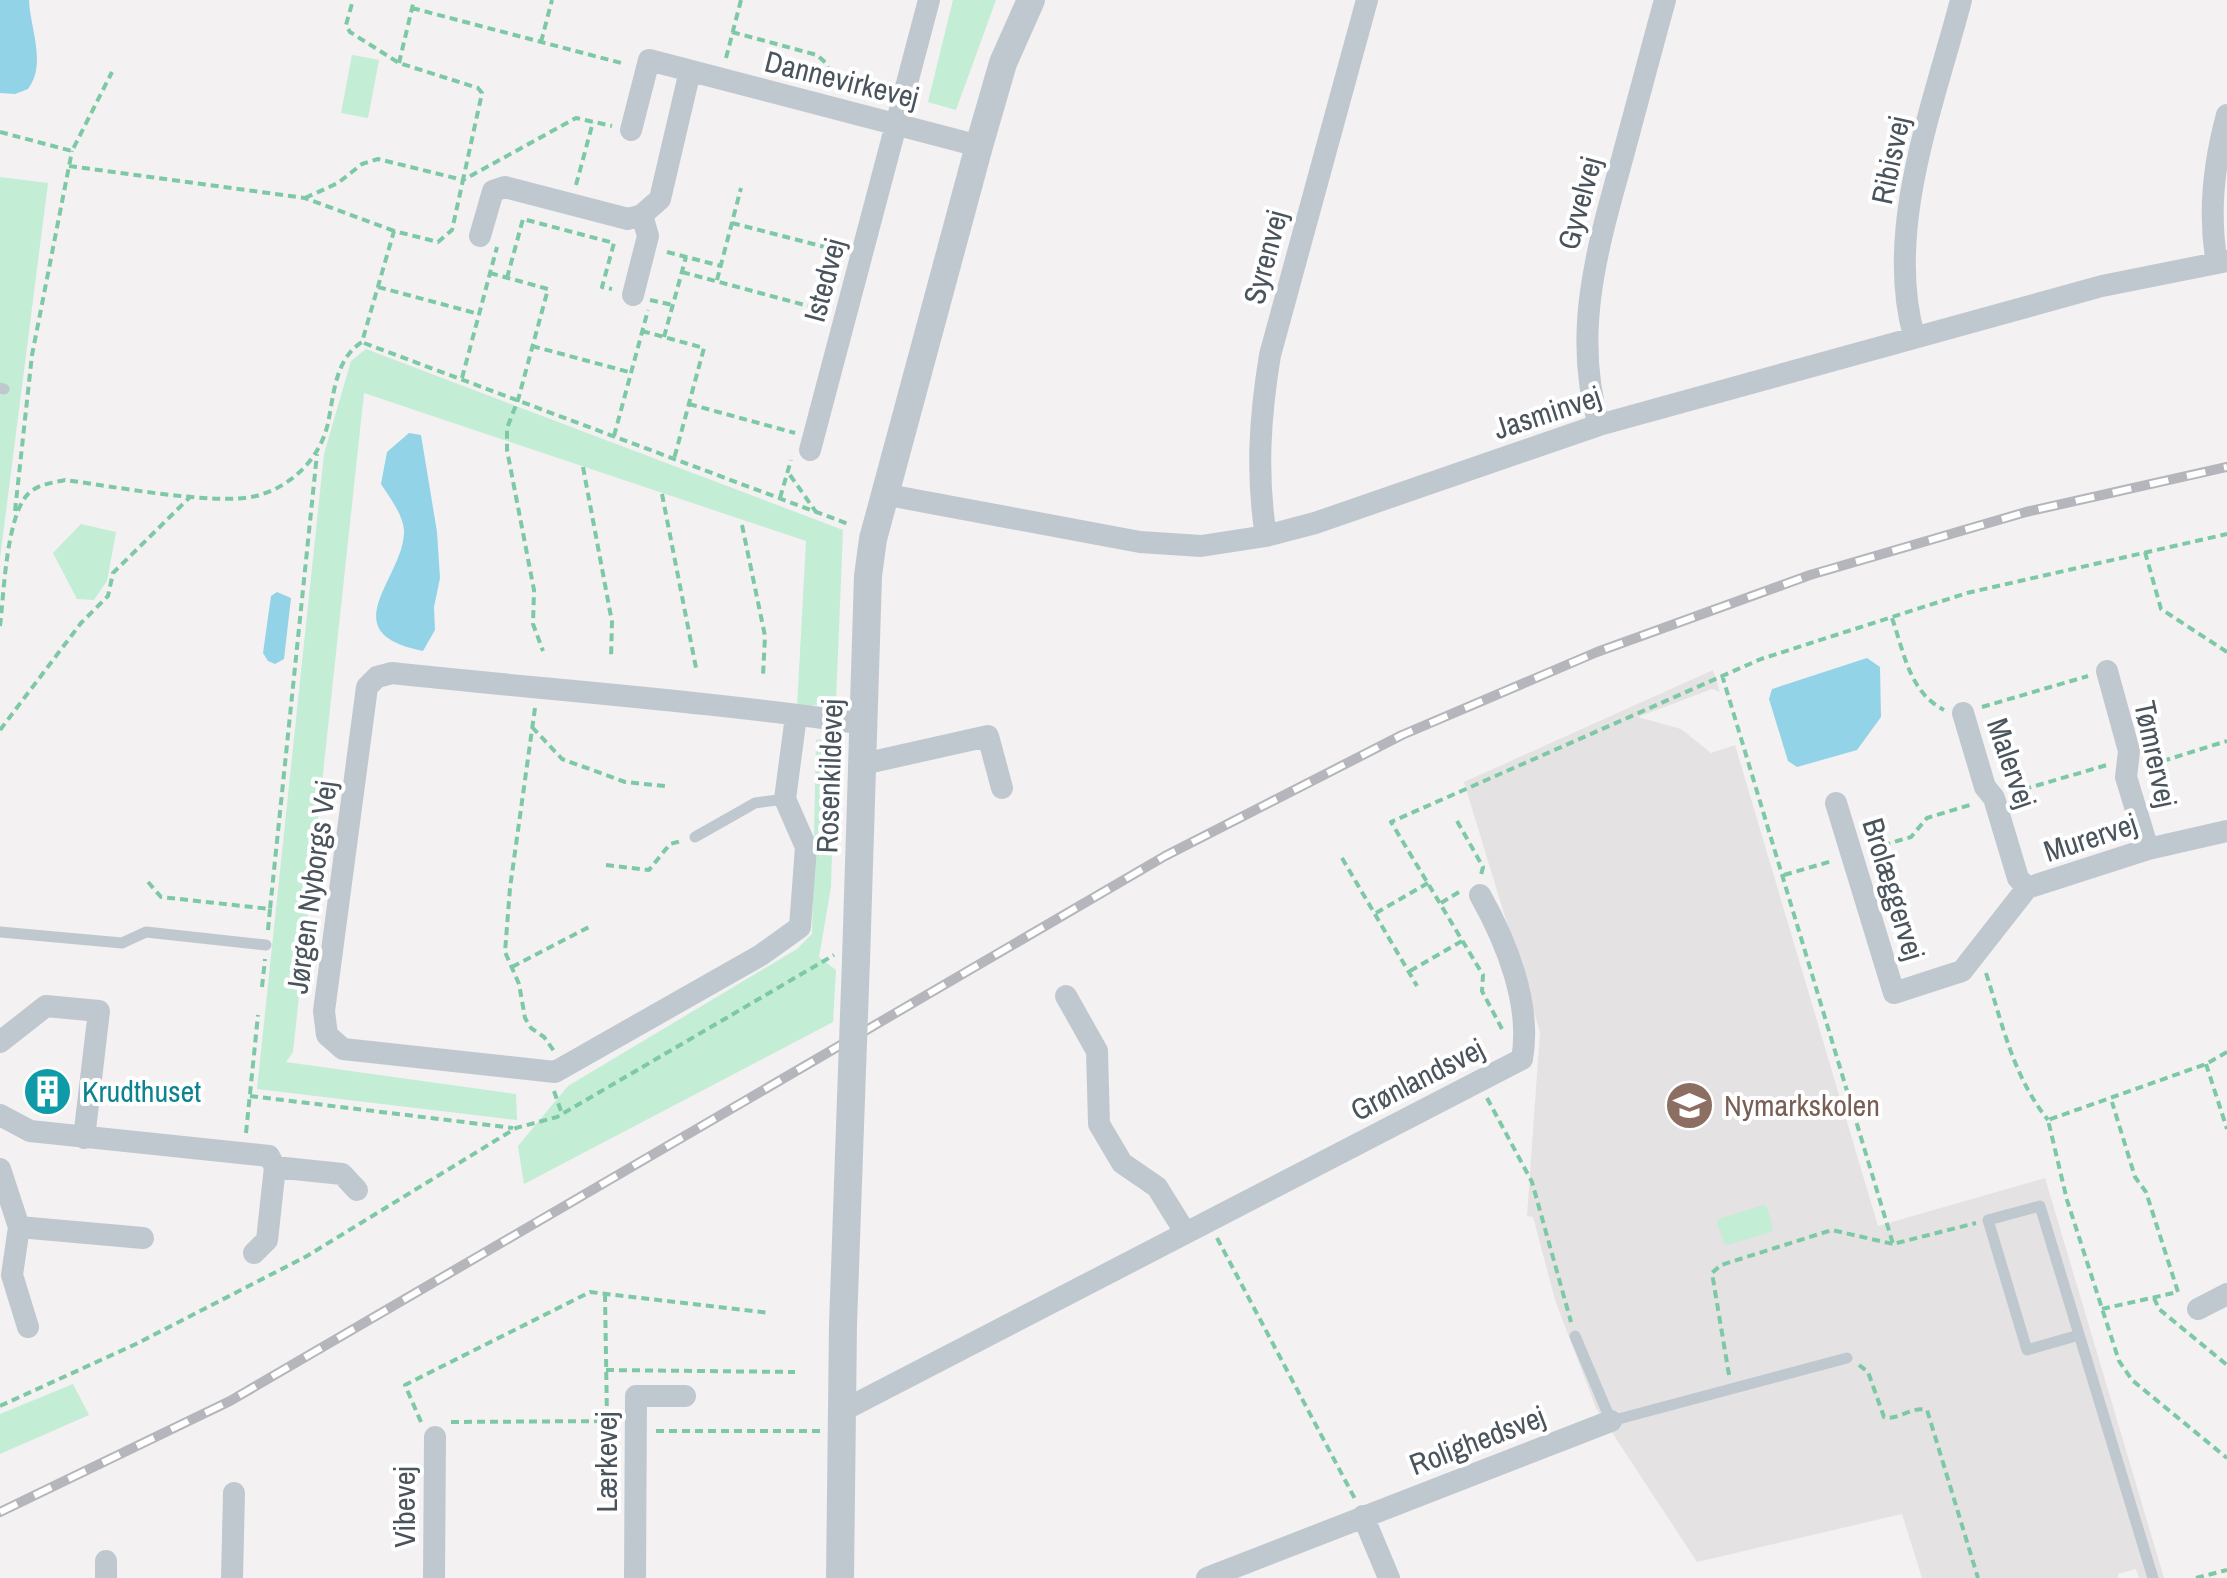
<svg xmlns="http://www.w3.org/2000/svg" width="2227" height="1578" font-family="'Archivo Narrow',sans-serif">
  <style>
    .education { fill: #e4e2e2 }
    .green { fill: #c3edd5 }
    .water { fill: #93d3e7 }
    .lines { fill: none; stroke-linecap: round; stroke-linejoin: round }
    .path { stroke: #7dc9a6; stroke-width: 4; stroke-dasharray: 8 5; stroke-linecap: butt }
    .service { stroke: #c0c8cf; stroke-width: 11 }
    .minor { stroke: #c0c8cf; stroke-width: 22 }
    .tertiary { stroke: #c0c8cf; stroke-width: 28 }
    .rail-casing { stroke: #b4b6bb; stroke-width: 10 }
    .rail { stroke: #fff; stroke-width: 6; stroke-dasharray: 19; stroke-linecap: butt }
    .tertiary-bridge { stroke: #c0c8cf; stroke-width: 28 }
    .labels { text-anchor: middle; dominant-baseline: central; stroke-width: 8; stroke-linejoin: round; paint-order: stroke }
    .street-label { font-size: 30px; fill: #4a545d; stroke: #fff }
    .culture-label { font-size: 30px; fill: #0d838f; stroke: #fff; text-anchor: start }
    .education-label { font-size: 30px; fill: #785e54; stroke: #fff; text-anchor: start }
  </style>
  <rect width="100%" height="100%" fill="#f3f1f1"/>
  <path class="education" d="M1713 670 1720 692 1712 689 1638 717 1681 729 1711 753 1735 745 1878 1226 2045 1178 2164 1578H2139L2136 1569 2118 1574V1578H1922L1902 1514 1697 1562 1596 1408 1555 1300 1533 1217 1527 1216 1540 1032 1464 782Z"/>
  <path class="green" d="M953 0H996L956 110 928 102Z
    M352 55 379 60 368 118 341 113Z
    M0 177 48 183 0 558Z
    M366 349 843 530 836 702 797 708 806 541 364 393 293 1052 286 1062 516 1094 517 1120 257 1089 324 454 351 361Z
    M81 524 116 532 107 581 94 600 77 599 53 553Z
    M835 738 831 887 819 957 836 970 833 1022 524 1184 518 1146 568 1086 797 949 812 934 816 740Z
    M1763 1205 1767 1207 1773 1228 1771 1232 1727 1245 1724 1243 1717 1223 1719 1219Z
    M73 1384 89 1415 0 1454V1414Z"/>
  <path class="water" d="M0 0H29C30 28 47 64 28 89L15 94 0 93Z
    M409 433 421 435 437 532 440 578 434 607 435 630 423 651C332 633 401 581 404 534 405 517 390 498 381 484L387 452Z
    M277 592 291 598 284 659 275 664 268 661 263 653 271 596Z
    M1867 658 1880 667 1881 717 1857 750 1797 767 1788 761 1769 699 1772 689Z"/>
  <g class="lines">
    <path class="path" d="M412 8 625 64
      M732 32 817 55 827 64 835 87
      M541 42 552 0
      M726 58 741 0
      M399 63 414 0
      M0 132 72 151 112 72
      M69 166 305 198 394 231
      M576 185 593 122
      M305 198 338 183 362 164 378 159 463 180 482 93 478 88 399 63 350 32 346 25 353 0
      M732 223 844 252
      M667 252 721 266
      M682 272 827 311
      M490 273 548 289 518 400 507 428V450L534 590 533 624 543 651
      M507 278 523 219 614 243 602 287 612 289
      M717 280 741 188
      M378 287 479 314
      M650 300 673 305
      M642 331 704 348 674 459
      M664 337 686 257
      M364 343 851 525
      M532 346 629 372
      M462 378 497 247
      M689 404 795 433
      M614 436 648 310
      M583 467 612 622 611 658
      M790 475 816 512
      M662 494 696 668
      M780 498 791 460
      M15 511 32 355 72 151
      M742 525 765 636 763 676
      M2145 552 2161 609 2227 652
      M1892 618C1904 652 1909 692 1944 710
      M0 626C4 594 6 517 28 494 38 484 52 483 65 480 112 486 214 506 256 496 291 487 320 459 328 423 334 394 335 359 362 342L394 231 438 242 452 230 463 180 576 118 612 126
      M1722 675 1893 1244 1976 1223
      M1982 707 2088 676
      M535 708 510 888 505 952 519 984 525 1018 531 1028 544 1037 554 1051
      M532 727 562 759 625 782 665 786
      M0 730 81 623 108 596 113 573 191 496
      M2150 765 2227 741
      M2011 793 2107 765
      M1457 821 1483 867 1481 875
      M1870 849 1911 837 1927 818 1973 804
      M1342 858 1417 986
      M606 865 649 870 670 844 681 841
      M1784 875 1832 861
      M148 882 161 897 270 909 317 454
      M1441 903 1459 892
      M1376 913 1428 883
      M268 930 270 909
      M512 967 589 927
      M1410 971 1462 941
      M1986 973C2003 1026 2013 1076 2048 1120
      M262 987 265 959
      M1502 1029 1482 991 1483 975 1391 822 1761 659 1967 593 2227 534
      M2227 1052 2206 1064 2048 1120 2067 1200 2119 1361 2132 1380 2227 1458
      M2206 1064 2227 1129
      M554 1091 562 1114
      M250 1096 513 1128
      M1487 1098 1532 1182 1571 1322
      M246 1133 258 1015
      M1217 1238 1355 1499
      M605 1294 607 1419
      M2154 1298 2159 1309 2227 1365
      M2102 1309 2178 1292 2146 1192 2135 1177 2112 1102
      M1859 1365 1868 1372 1884 1417C1898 1421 1911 1406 1927 1410L1978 1578
      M606 1370 795 1372
      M1729 1375 1712 1273 1721 1265 1832 1230 1893 1244
      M0 1406 136 1344 307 1256 516 1128 557 1117 834 955
      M421 1422 405 1385 590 1292 770 1313
      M451 1422 616 1421
      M656 1431H821
      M2196 1578 2227 1570"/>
    <path class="service" d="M0 388 4 389
      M695 837 755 803 785 799
      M0 932 122 943 146 932 266 945
      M2079 1335 2027 1350 1988 1220 2040 1206 2153 1578
      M1575 1336 1611 1421 1847 1358"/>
    <path class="minor" d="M631 130 649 60 979 146
      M480 236 493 191 505 187 628 219 642 215 660 199 690 71
      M2217 263C2208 214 2214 163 2227 115
      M633 295 648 236 642 215
      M1914 336C1884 229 1934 104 1961 0
      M1599 425C1572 335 1597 249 1621 163 1636 108 1650 54 1665 0
      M810 450 929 0
      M883 494 1140 542 1201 546 1266 536 1315 523 1599 425 2102 286 2227 261
      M1266 536C1256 474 1260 416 1270 355L1367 0
      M2107 671 2129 751 2126 777 2148 849
      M1963 713 1985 787 1994 798 2018 878 2027 888
      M796 716 785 799 806 847 800 927 761 955 555 1072 343 1049 327 1035 324 1011 367 687 377 677 392 673C549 690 708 701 864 724
      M863 764 988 736 1002 788
      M1836 803 1894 993 1962 971 2027 888 2148 849 2227 831
      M1066 996 1097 1051 1099 1124 1122 1163 1157 1187 1185 1232
      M0 1042 46 1006 99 1011 84 1138
      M0 1115 30 1131 269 1156 275 1167 342 1174 357 1190
      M0 1169 19 1227 12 1275 28 1327
      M19 1227 143 1238
      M254 1253 267 1240 275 1167
      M2198 1309 2227 1294
      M842 1411 1522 1059C1532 1005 1506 941 1480 895
      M1363 1516 1389 1578
      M106 1578V1561
      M232 1578 234 1493
      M434 1578 435 1437
      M635 1578 636 1396H685
      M1207 1578 1611 1421"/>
    <path class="tertiary" d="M856 960 868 576 873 539 979 146 1003 63 1031 0
      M840 1578 843 1325 851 1098"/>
    <defs>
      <path id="rail" d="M0 1512 230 1401 1165 856 1402 735 1597 652 1810 575 2026 512 2227 467"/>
    </defs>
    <use href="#rail" class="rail-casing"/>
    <use href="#rail" class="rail"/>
    <path class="tertiary-bridge" d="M851 1098 856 960"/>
  </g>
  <defs>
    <symbol id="building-disc" viewBox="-11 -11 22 22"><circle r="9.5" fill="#0f9aa8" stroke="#fff"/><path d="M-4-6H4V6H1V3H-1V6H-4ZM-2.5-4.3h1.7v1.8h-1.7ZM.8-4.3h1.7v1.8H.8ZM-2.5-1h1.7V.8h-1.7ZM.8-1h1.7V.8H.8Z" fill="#fff"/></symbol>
    <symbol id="school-disc" viewBox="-11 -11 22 22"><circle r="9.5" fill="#8d6e63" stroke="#fff"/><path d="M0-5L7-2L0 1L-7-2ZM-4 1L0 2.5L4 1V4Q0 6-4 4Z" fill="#fff"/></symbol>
  </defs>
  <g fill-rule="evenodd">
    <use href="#building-disc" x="20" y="1064" width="55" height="55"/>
    <use href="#school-disc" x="1662" y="1078" width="55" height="55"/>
  </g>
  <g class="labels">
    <g class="street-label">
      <text transform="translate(842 79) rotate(14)">Dannevirkevej</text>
      <text transform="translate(1890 160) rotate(-78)">Ribisvej</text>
      <text transform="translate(1579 203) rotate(-75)">Gyvelvej</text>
      <text transform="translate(1265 257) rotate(-75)">Syrenvej</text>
      <text transform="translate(824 280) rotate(-75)">Istedvej</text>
      <text transform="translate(1547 412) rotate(-18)">Jasminvej</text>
      <text transform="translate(2156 754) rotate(78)">Tømrervej</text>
      <text transform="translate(2012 763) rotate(71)">Malervej</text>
      <text transform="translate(829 776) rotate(-88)">Rosenkildevej</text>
      <text transform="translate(2090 837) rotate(-18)">Murervej</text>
      <text transform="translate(311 887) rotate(-82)">Jørgen Nyborgs Vej</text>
      <text transform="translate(1894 889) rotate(73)">Brolæggervej</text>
      <text transform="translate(1417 1079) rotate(-27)">Grønlandsvej</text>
      <text transform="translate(1477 1440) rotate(-21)">Rolighedsvej</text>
      <text transform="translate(606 1462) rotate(-90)">Lærkevej</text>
      <text transform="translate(404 1507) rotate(-90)">Vibevej</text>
    </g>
    <g class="culture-label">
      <text x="82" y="1091">Krudthuset</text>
    </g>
    <g class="education-label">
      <text x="1724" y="1105">Nymarkskolen</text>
    </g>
  </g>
</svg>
